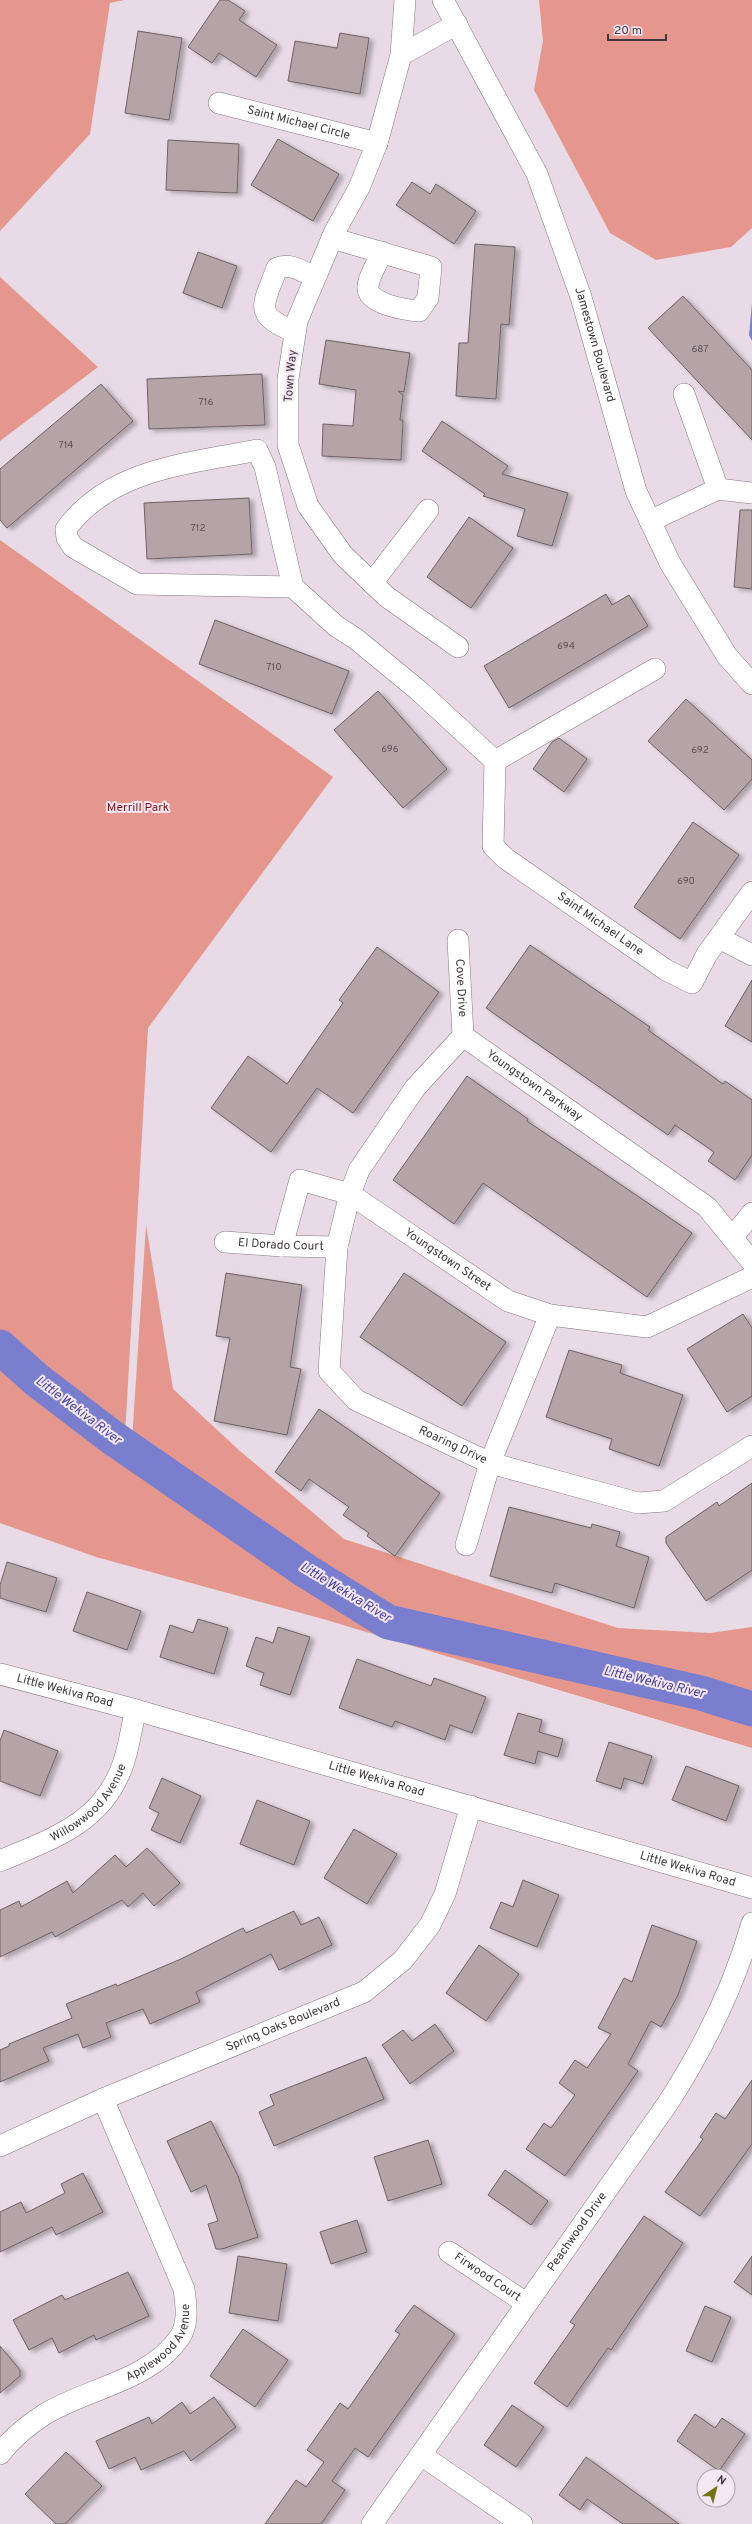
<svg xmlns="http://www.w3.org/2000/svg" width="752" height="2524" font-family="Overpass,sans-serif">
  <style>
    .green { fill: #e5978e }
    .water { fill: #797fce }
    .lines { fill: none; stroke-linecap: round; stroke-linejoin: round }
    .river { stroke: #797fce; stroke-width: 35 }
    .building { fill: #b4a4a8; stroke: #6f6064; filter: url(#shadow) }
    .minor-casing { stroke: #847881; stroke-width: 22 }
    .minor { stroke: #fff; stroke-width: 21 }
    .labels { text-anchor: middle; dominant-baseline: central; stroke-width: 4; stroke-linejoin: round; paint-order: stroke }
    .number-label { font-size: 10px; fill: #5b5357 }
    .street-label { font-size: 12px; fill: #3d383c; stroke: #f5e8f2 }
    .park-label { font-size: 12px; fill: #851013; stroke: #f5e8f2 }
    .water-label { font-size: 13px; font-style: italic; fill: #423f9e; stroke: #f5e8f2 }
  </style>
  <defs>
    <filter id="shadow"><feDropShadow dx="4.5" dy="2.5" stdDeviation="2" flood-color="#0004"/></filter>
  </defs>
  <rect width="100%" height="100%" fill="#e8dbe5"/>
  <path class="green" d="M0 0H124L110 3 90 134 0 231Z
    M539 0H752V228L731 247 656 260 610 233 534 90 543 41Z
    M0 277 98 367 0 441Z
    M0 540 333 777 148 1028 125 1436 64 1393 0 1337Z
    M146 1225 173 1389 240 1451 344 1539 618 1628 710 1633 752 1627V1748L323 1619 96 1557 0 1523V1350L59 1401 120 1444 125 1445 132 1441Z"/>
  <path class="water" d="M752 303V341L749 335Z"/>
  <g class="lines">
    <path class="river" d="M0 1347 38 1381 113 1438 306 1571 388 1622 701 1693 752 1709"/>
  </g>
  <path class="building" d="M220 0H228L245 11 239 20 277 45 256 77 219 53 212 63 188 47Z
    M138 31 182 38 169 120 125 113Z
    M340 33 369 38 360 94 288 81 295 41 337 48Z
    M278 139 339 174 313 221 251 185Z
    M168 140 239 144 237 193 166 190Z
    M412 182 430 194 436 184 476 211 454 244 396 205Z
    M475 244 515 247 509 325 501 324 496 399 456 396 459 343H468Z
    M198 252 237 266 222 308 183 293Z
    M683 296 752 370V440L648 328Z
    M326 340 410 353 404 392 398 391 403 395 400 420H403L401 460 322 456 323 424 353 426 356 390 319 384Z
    M262 374 265 425 149 429 147 379Z
    M101 384 133 421 7 528 0 520V469Z
    M442 421 508 466 502 474 568 493 552 546 517 536 525 509 483 496 485 494 422 451Z
    M249 498 252 554 147 559 144 503Z
    M740 510H752V589L734 587Z
    M469 517 513 548 471 608 427 577Z
    M606 594 612 605 629 595 648 626 509 708 484 666Z
    M215 620 349 671 332 714 199 664Z
    M378 691 447 769 403 808 334 730Z
    M686 699 752 760V779L724 810 648 741Z
    M559 738 587 759 564 792 533 769 552 742Z
    M693 822 739 855 680 939 634 907Z
    M530 945 650 1027 648 1030 723 1084 725 1081 752 1100V1155L735 1180 708 1161 714 1152 675 1125 668 1135 486 1008Z
    M377 947 439 992 353 1113 317 1088 271 1152 211 1108 248 1056 287 1084 343 1003 339 1000Z
    M752 980V1042L725 1026Z
    M467 1076 528 1119 527 1121 692 1233 647 1297 483 1183 454 1224 393 1180Z
    M226 1273 302 1285 290 1367 301 1369 287 1435 214 1421 230 1338 216 1336Z
    M404 1273 506 1342 462 1406 360 1337Z
    M743 1314 752 1328V1396L727 1412 687 1349Z
    M569 1350 622 1365 620 1373 683 1395 659 1466 609 1449 612 1439 546 1417Z
    M319 1409 440 1493 395 1556 367 1536 369 1533 343 1515 349 1507 309 1479 301 1491 275 1472Z
    M752 1483V1570L706 1601 666 1543V1537L717 1502 719 1506Z
    M509 1507 591 1528 592 1524 620 1532 616 1546 649 1557 634 1608 555 1583 552 1593 490 1576Z
    M7 1562 57 1578 46 1612 0 1598V1585Z
    M87 1592 141 1611 127 1650 73 1631Z
    M198 1619 228 1628 214 1674 160 1657 170 1625 193 1633Z
    M278 1627 310 1637 290 1695 260 1685 264 1673 246 1666 256 1637 273 1643Z
    M357 1659 431 1686 434 1678 486 1697 472 1733 450 1725 445 1740 395 1721 392 1727 339 1708Z
    M518 1713 542 1720 539 1732 563 1739 558 1757 538 1751 535 1764 504 1755Z
    M4 1730 58 1751 40 1796 0 1781V1741Z
    M609 1742 652 1756 643 1784 624 1778 621 1789 596 1781Z
    M686 1766 739 1786 726 1821 672 1800Z
    M162 1778 201 1796 180 1843 151 1830 159 1813 149 1808Z
    M257 1800 310 1821 294 1865 240 1844Z
    M354 1829 397 1854 367 1904 324 1878Z
    M147 1848 180 1883 154 1906 143 1893 128 1907 122 1900 55 1937 52 1932 0 1957V1910L19 1901 21 1907 67 1881 73 1893 115 1855 126 1867Z
    M523 1880 559 1895 537 1947 490 1928 501 1902 513 1907Z
    M294 1911 301 1925 319 1917 332 1945 279 1970 271 1954 196 1992 200 2002 150 2024 143 2009 106 2023 111 2037 83 2048 78 2034 43 2048 49 2061 0 2082V2050L9 2046V2044L72 2018 66 2004 116 1984 117 1986 181 1959 243 1928 246 1933Z
    M652 1925 697 1941 678 1995 661 2027 651 2021 628 2064 638 2071 565 2176 526 2149 544 2123 551 2128 575 2095 559 2083 575 2060 587 2068 611 2034 598 2028 624 1978 632 1982Z
    M479 1945 519 1974 486 2021 446 1993Z
    M435 2024 454 2051 410 2084 382 2045 403 2030 412 2041Z
    M366 2057 384 2099 274 2146 259 2112 274 2105 270 2095Z
    M752 2080V2144L700 2216 665 2192 703 2139 700 2137 716 2113 725 2119Z
    M211 2121 238 2176 258 2237 222 2249H216L208 2224 218 2221 206 2185 191 2192 167 2141Z
    M428 2140 442 2184 388 2201 374 2157Z
    M505 2170 548 2201 531 2225 488 2195Z
    M83 2173 103 2212 56 2235 52 2227 0 2252V2212L21 2202 26 2213 65 2193 61 2184Z
    M644 2216 683 2243 611 2350 608 2348 567 2407 534 2383 575 2325 570 2322Z
    M357 2220 367 2252 331 2264 320 2232Z
    M238 2256 287 2264 278 2321 229 2313Z
    M752 2256V2295L734 2282Z
    M128 2272 149 2316 96 2340 94 2335 59 2353 52 2338 29 2350 13 2320 62 2295 65 2300Z
    M414 2305 455 2334 368 2457 355 2448 332 2481 345 2490 321 2524H265L296 2480 306 2487 324 2462 307 2450 340 2403 348 2409 400 2334 395 2331Z
    M705 2306 731 2317 712 2362 686 2351Z
    M243 2329 288 2360 255 2407 210 2376Z
    M0 2346 20 2370V2376L0 2393Z
    M214 2397 236 2427 191 2461 184 2451 141 2470 135 2457 109 2469 96 2441 149 2417 152 2424 182 2402 190 2414Z
    M512 2405 544 2427 516 2467 484 2445Z
    M695 2414 715 2428 722 2418 745 2434 719 2471 677 2441Z
    M66 2452 102 2486 65 2524H56L25 2494Z
    M586 2457 629 2488 679 2524H623L587 2499 580 2510 559 2495Z"/>
  <g class="lines">
    <defs>
      <g id="minor">
        <path d="M405 0 401 55 377 143 359 188 335 231 297 321 288 379V445L308 506 343 555 387 597 458 647"/>
        <path id="s1" d="M443 0 537 174 581 297 636 491 670 563 727 656 752 684"/>
        <path d="M401 55 457 24"/>
        <path id="s2" d="M219 103 377 143"/>
        <path d="M332 238 431 267 428 298 419 311C406 310 366 304 368 286 369 275 378 262 382 252"/>
        <path d="M295 332C252 314 263 306 277 268 290 262 303 272 315 277"/>
        <path d="M684 394 718 489 752 493"/>
        <path d="M650 521 718 489"/>
        <path d="M372 583 428 510"/>
        <path d="M293 587 137 584 73 547 67 538 66 529C111 468 189 464 257 450L265 467 293 587 336 626 356 639 418 690 495 761"/>
        <path id="s3" d="M495 761 493 846 505 858 666 970 692 983 707 954 752 892"/>
        <path d="M495 761 655 669"/>
        <path d="M719 938 752 955"/>
        <path id="s4" d="M458 940 463 1036"/>
        <path id="s5" d="M463 1036 415 1088 359 1170 350 1194 337 1247 329 1371 356 1400 490 1463 638 1503 664 1501 752 1446"/>
        <path id="s6" d="M463 1036 707 1207 752 1262"/>
        <path d="M732 1238 752 1213"/>
        <path id="s7" d="M225 1242 282 1246 337 1247"/>
        <path id="s8" d="M282 1246 300 1180 350 1194 508 1301 550 1315 647 1327 752 1277"/>
        <path d="M466 1545 490 1463 550 1315"/>
        <path id="s9" d="M0 1674 136 1710 752 1888"/>
        <path id="s10" d="M0 1861C51 1839 101 1824 122 1767 129 1749 131 1728 136 1710"/>
        <path id="s11" d="M0 2146 103 2099 364 1992 403 1960 430 1925 445 1894 471 1806"/>
        <path id="s12" d="M449 2252 526 2303"/>
        <path id="s13" d="M0 2454C12 2438 28 2425 45 2414 88 2388 150 2381 180 2337 189 2323 186 2304 184 2289L103 2099"/>
        <path d="M421 2455 522 2524"/>
        <path id="s14" d="M372 2524 668 2103C704 2047 734 1987 752 1923"/>
      </g>
    </defs>
    <use href="#minor" class="minor-casing"/>
    <use href="#minor" class="minor"/>
  </g>
  <g class="labels">
    <g class="number-label">
      <text x="700" y="349">687</text>
      <text x="206" y="402">716</text>
      <text x="66" y="445">714</text>
      <text x="198" y="528">712</text>
      <text x="566" y="646">694</text>
      <text x="274" y="667">710</text>
      <text x="390" y="749">696</text>
      <text x="700" y="750">692</text>
      <text x="686" y="881">690</text>
    </g>
    <g class="street-label">
      <text stroke="none"><textPath href="#s2" startOffset="82">Saint Michael Circle</textPath></text>
      <text stroke="none"><textPath href="#s1" startOffset="378">Jamestown Boulevard</textPath></text>
      <text transform="translate(291 376) rotate(-85)">Town Way</text>
      <text stroke="none"><textPath href="#s3" startOffset="218">Saint Michael Lane</textPath></text>
      <text stroke="none"><textPath href="#s4" startOffset="48">Cove Drive</textPath></text>
      <text stroke="none"><textPath href="#s6" startOffset="87">Youngstown Parkway</textPath></text>
      <text stroke="none"><textPath href="#s7" startOffset="56">El Dorado Court</textPath></text>
      <text stroke="none"><textPath href="#s8" startOffset="238">Youngstown Street</textPath></text>
      <text stroke="none"><textPath href="#s5" startOffset="521">Roaring Drive</textPath></text>
      <text stroke="none"><textPath href="#s9" startOffset="67">Little Wekiva Road</textPath></text>
      <text stroke="none"><textPath href="#s9" startOffset="391">Little Wekiva Road</textPath></text>
      <text stroke="none"><textPath href="#s10" startOffset="109">Willowwood Avenue</textPath></text>
      <text stroke="none"><textPath href="#s9" startOffset="715">Little Wekiva Road</textPath></text>
      <text stroke="none"><textPath href="#s11" startOffset="308">Spring Oaks Boulevard</textPath></text>
      <text stroke="none"><textPath href="#s14" startOffset="357">Peachwood Drive</textPath></text>
      <text stroke="none"><textPath href="#s12" startOffset="46">Firwood Court</textPath></text>
      <text stroke="none"><textPath href="#s13" startOffset="201">Applewood Avenue</textPath></text>
    </g>
    <g class="park-label">
      <text x="138" y="808">Merrill Park</text>
    </g>
    <g class="water-label">
      <text transform="translate(78 1411) rotate(37)">Little Wekiva River</text>
      <text transform="translate(345 1593) rotate(31)">Little Wekiva River</text>
      <text transform="translate(654 1683) rotate(13)">Little Wekiva River</text>
    </g>
  </g>
  <g transform="translate(716 2488) rotate(35)"><circle r="19" fill="#f5e8f2" stroke="#aba2a9"/>
  <path d="M0-3L7 15L0 10L-7 15Z" fill="#757215"/>
  <text y="-6" font-size="11" font-weight="bold" text-anchor="middle" fill="#3d383c">N</text>
  </g>
  <path d="M608 34v6h58v-6" fill="none" stroke="#3d383c" stroke-width="2"/>
  <text x="614" y="34" font-size="12" fill="#3d383c" stroke="#f5e8f2" stroke-width="3" paint-order="stroke">20 m</text>
</svg>
